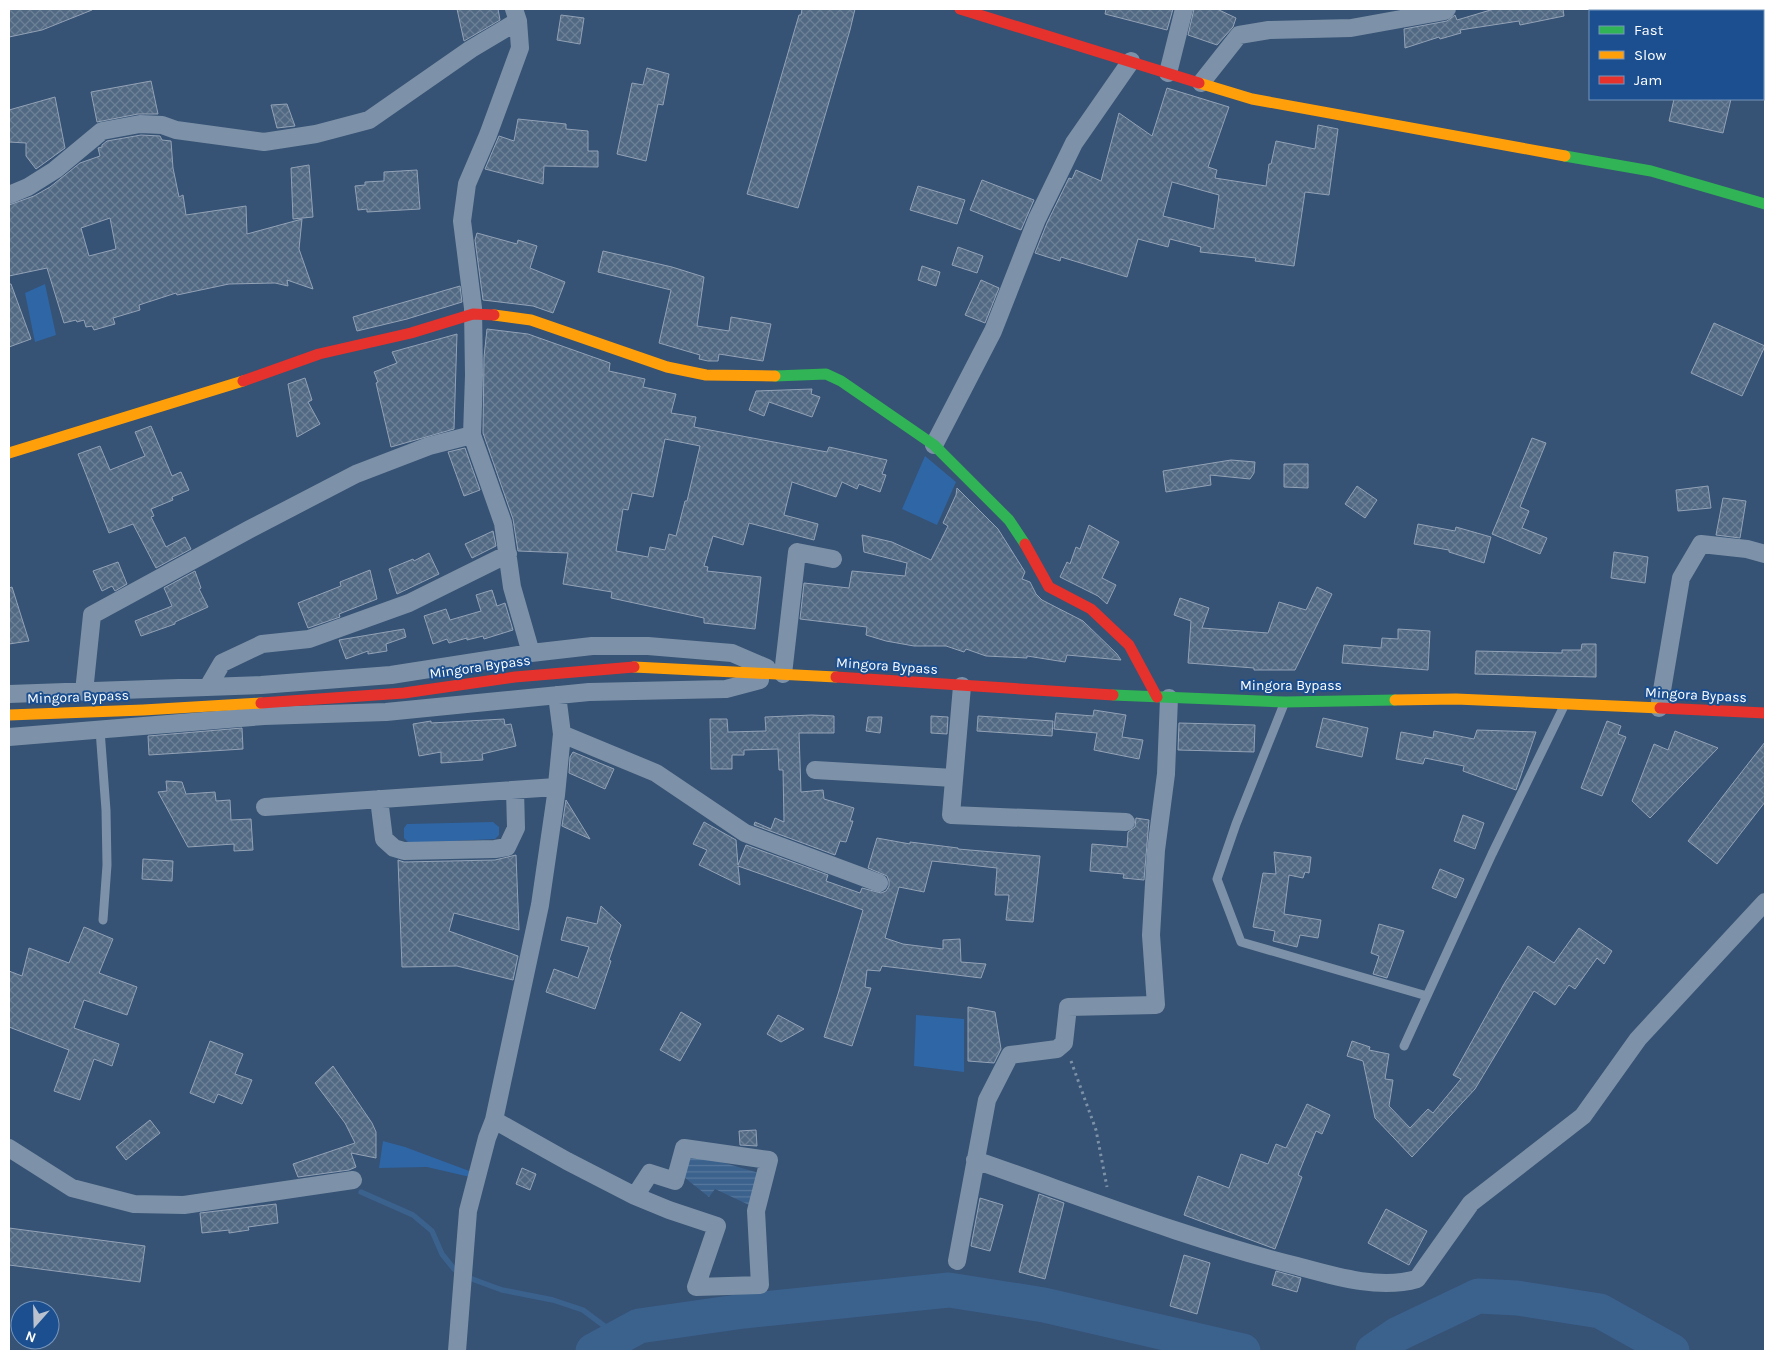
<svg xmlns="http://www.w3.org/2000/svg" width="1774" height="1360" font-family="Karla,sans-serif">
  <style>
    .green { fill: #2f66a5 }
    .water { fill: url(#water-rules) }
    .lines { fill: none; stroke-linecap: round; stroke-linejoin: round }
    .stream { stroke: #3b618d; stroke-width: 5.5 }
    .river { stroke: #3b618d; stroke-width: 35 }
    .building { fill: url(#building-cross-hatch); stroke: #92a2b6; fill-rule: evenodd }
    .path { stroke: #7d92a8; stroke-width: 3; stroke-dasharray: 2.5 4; stroke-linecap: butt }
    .lane { stroke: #7d92a8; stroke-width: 9 }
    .street { stroke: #7d92a8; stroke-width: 18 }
    .fast { stroke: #30b455; stroke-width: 11 }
    .slow { stroke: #ff9f0a; stroke-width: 11 }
    .jam { stroke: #e5322d; stroke-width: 11 }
    .labels { text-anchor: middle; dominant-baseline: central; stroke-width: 4; stroke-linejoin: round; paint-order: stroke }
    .street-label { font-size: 14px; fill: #fff; stroke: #1b4f8f }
  </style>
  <defs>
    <pattern id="water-rules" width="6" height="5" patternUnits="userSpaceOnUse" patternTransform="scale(1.25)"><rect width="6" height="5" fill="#3b618d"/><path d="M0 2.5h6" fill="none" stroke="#58799e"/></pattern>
    <pattern id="building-cross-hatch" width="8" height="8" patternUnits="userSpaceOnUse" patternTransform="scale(1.25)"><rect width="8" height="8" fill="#526984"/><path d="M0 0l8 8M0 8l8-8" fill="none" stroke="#6c8096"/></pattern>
  </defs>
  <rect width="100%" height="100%" fill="#365274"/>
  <path class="green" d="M45 284 56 335 35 342 25 293Z
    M925 456 956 482 937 525 902 509Z
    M493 822 499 827V835L495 839 409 843 404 838V828L407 824Z
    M916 1015 964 1019V1072L914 1066Z
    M383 1141 405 1147 472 1172 470 1177 427 1167 379 1168Z"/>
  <path class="water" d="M690 1153 759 1173 749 1205 715 1189 709 1197 680 1174Z"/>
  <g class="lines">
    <path class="stream" d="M361 1192 413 1215 432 1231 442 1254 454 1269 464 1276 502 1290 553 1300 583 1310 619 1337"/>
    <path class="river" d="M593 1351 639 1326 744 1311 949 1290 1044 1305 1243 1351
      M1373 1351 1398 1334 1478 1296 1517 1298 1600 1311 1672 1351"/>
  </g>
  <path class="building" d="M9 9H92V10L42 30 9 37Z
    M457 9H498L500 20 464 41Z
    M802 9H855L850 30 798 208 747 194 799 15H801Z
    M1106 9H1173L1167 30 1105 14Z
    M1194 9H1217L1236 18 1233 27 1217 45 1188 35Z
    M1494 9H1563L1564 16 1520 25 1519 21 1460 30 1461 33 1440 39 1439 37 1405 48 1404 29 1447 21 1455 15 1457 20Z
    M561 15 584 18 580 44 557 40Z
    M647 68 669 74 663 105 658 104 646 161 617 154 632 83 643 85Z
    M151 81 158 114H138L97 122 91 92Z
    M1167 88 1229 107 1208 167 1217 170 1215 178 1266 186 1269 164H1271L1276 141 1315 149 1318 125 1338 129 1329 195 1305 192 1294 266 1255 261 1256 258 1200 252 1201 247 1170 239 1168 247 1138 239 1127 277 1061 257 1060 261 1035 253 1047 223 1069 178 1072 179 1076 170 1101 181 1119 113 1152 136ZM1172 182 1219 195 1214 229 1163 216Z
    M55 97 65 148 36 169 26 156V143L9 142V110Z
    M1674 99H1731L1723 133 1669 121Z
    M287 104 295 126 277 128 271 105Z
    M518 119 566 124V129L588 131V151H598V167L544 166 543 184 485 169 499 136 514 141Z
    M141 135 160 136 162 140 171 141 173 168 179 197 183 195 186 215 246 206 247 234 302 219 299 249 313 289 287 280 288 286 275 283 229 284 177 295 176 293 139 305 140 310 113 318 115 324 94 330 92 326 86 327 84 320 77 322 76 320 64 323 47 268 9 276V205L34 196 50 187 80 163 100 156 98 148 102 147V145L107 141ZM110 218 116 249 89 256 81 228Z
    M309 165 313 217 293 219 291 168Z
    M417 170 420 209 367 212V209L358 210 355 186 365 185V182L384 181V172Z
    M982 180 1034 200 1021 230 970 210Z
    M918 186 965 200 957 224 910 210Z
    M477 233 517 244 518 240 537 246 530 268 565 282 553 313 533 306 483 300 475 240Z
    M958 247 983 256 977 273 952 265Z
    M603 251 672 267 704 277 697 326 729 331 731 317 771 324 763 361 719 354 718 361H708L699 359 700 355 659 343 671 290 598 272Z
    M922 266 940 272 936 286 918 280Z
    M981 280 999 288 985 323 965 315Z
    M9 284H11L31 339 9 347Z
    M460 286 462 302 407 319 357 331 353 317Z
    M1714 323 1765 346 1742 396 1691 373Z
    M487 329 528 334 610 363 609 371 645 379 643 387 676 394 671 413 696 417 694 427 827 452 829 447 887 460 882 474 886 475 880 492 859 484 857 489 842 482 836 497 792 482 784 515 818 524 814 540 749 523 743 545 713 536 704 566 708 567 707 571 761 577 755 629 704 623V618L611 598 612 592 563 584 568 553 518 551 513 519 483 433 484 357ZM665 439 700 446 687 501H685L676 536 669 534 665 550 650 547 648 557 616 551 623 509 628 510 632 493 653 497Z
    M457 334 454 429 391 447 376 383 378 382 374 372 397 363 392 352Z
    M305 378 312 400 308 402 320 424 297 437 288 384Z
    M812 389 811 394 820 397 812 417 769 402 764 416 749 410 756 391Z
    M151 426 172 476 181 472 189 490 172 497 173 500 151 509 154 516 151 517 166 547 185 537 191 549 156 568 133 524 109 533 78 454 100 446 110 470 145 456 135 432Z
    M1532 438 1546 443 1520 507 1529 511 1522 528 1547 538 1540 554 1492 534Z
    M465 448 480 490 464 496 448 452Z
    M1231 460 1255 462 1254 473 1250 479 1210 475 1211 485 1166 492 1163 471Z
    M1284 464H1308V488L1284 487Z
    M1357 486 1377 500 1365 518 1345 504Z
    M1708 486 1711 508 1678 511 1676 490Z
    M957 488 998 529 1025 572 1022 579 1030 582 1036 594 1042 600 1083 621 1117 654 1121 660 1067 655 1065 662 1027 656V658L986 656 966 649 964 652 946 646H914L886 641 866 635 867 627 800 619 804 583 849 588 852 571 905 576 907 563 864 552 862 535 892 542 931 560 948 526 943 523 956 495Z
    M1723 498 1746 501 1740 538 1716 535Z
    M1418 524 1455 531 1456 527 1491 537 1484 563 1449 552V550L1414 544Z
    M1089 525 1119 542 1102 578 1116 585 1107 604 1098 596 1060 577 1067 562 1070 564 1076 547 1080 549Z
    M493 531 496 546 472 558 465 544Z
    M1614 552 1648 557 1645 583 1611 578Z
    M429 553 439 574 397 594 389 569 413 559 414 561Z
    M118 562 127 584 115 591 112 586 102 591 93 571Z
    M370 570 377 599 339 614 340 617 308 628 298 603 341 586 340 582Z
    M195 571 201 588 199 589 208 607 175 622V624L141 636 135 621 172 606 164 588Z
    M12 587 29 641 9 644V588Z
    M1317 587 1332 594 1295 670H1254V668L1188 663 1191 621 1174 615 1180 598 1209 608 1202 628 1268 633 1279 602 1306 610Z
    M492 590 497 606 505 603 513 630 484 639 483 636 467 640V638L449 643 447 639 433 644 424 616 446 609 450 620 481 611 476 595Z
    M404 629 406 637 386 644 387 651 368 654V651L346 659 339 640Z
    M1398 629 1430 631 1428 670 1342 663 1344 645 1381 648 1382 638 1398 639Z
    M1582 644H1596V677L1475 674 1476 651 1562 653V650H1581Z
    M1094 710 1126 715 1122 737 1143 740 1139 759 1094 750 1097 733 1054 729 1056 713 1093 716Z
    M812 715 834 716V733H799L801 792 823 790 824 799 854 808 850 821H853L846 842 840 841 835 855 754 825 755 822 771 829 775 818 784 822 783 770H779L778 749 744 750V755H732V769H711L710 719H727L728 732 766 731 765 717Z
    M931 716 948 717 947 734 931 733Z
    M978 716 1053 721 1052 736 977 731Z
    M868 717H882L880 733 866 731Z
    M1323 718 1368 728 1362 757 1316 747Z
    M504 719 505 725 511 724 516 746 482 754 483 760 441 763V752L419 756 413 724 431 721V723Z
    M1607 721 1621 726 1618 734 1626 737 1602 796 1581 788Z
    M1179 723 1255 725 1254 752 1178 750Z
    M242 728 243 749 149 755 148 736Z
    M1477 730 1536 732 1516 790 1463 771 1464 766 1425 758 1423 764 1396 759 1401 732 1433 738 1434 731 1474 739Z
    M1675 731 1718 748 1650 818 1632 801 1654 744 1668 750Z
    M1765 742V802L1717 864 1688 841Z
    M573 752 614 769 605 789 569 773 570 757Z
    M166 781 182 782 186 794 215 792 216 801 230 800 231 820 251 819 253 850 234 851V844L188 847 158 792 167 791Z
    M566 800 590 839 562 826Z
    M1463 815 1484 823 1475 849 1454 841Z
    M1136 818 1149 820 1144 880 1123 878 1124 874 1090 871 1092 844 1127 847 1128 832 1135 827Z
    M704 822 736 840 738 865 746 845 828 875 826 881 860 893 862 888 881 893 886 891 889 886V881L887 876 868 868 877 838 910 844V842L958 848V849L1040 856 1033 922 1006 920 1009 895H995L997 868 932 861 924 892 899 887 885 938 903 944 943 949V940L960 939 961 962 986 964 981 978 882 966 880 971 867 970 865 987 871 988 852 1046 824 1037 838 994 863 910 738 866 740 885 699 865 707 850 693 844Z
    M1274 852 1311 857 1309 873 1305 872 1303 878 1289 875 1284 914 1321 920 1318 938 1300 935 1297 947 1273 941 1275 931 1253 927 1263 873 1276 874Z
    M516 855 519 930 454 913 449 931 518 956 513 980 457 966 402 967 398 860 404 862 495 860Z
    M143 859 173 861 172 881 142 879Z
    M1440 869 1464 879 1456 898 1432 888Z
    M601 906 621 925 609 960 611 961 595 1009 546 992 554 969 578 978 589 947 561 940 567 917 597 924Z
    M1379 924 1404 931 1387 978 1373 974 1379 956 1371 953Z
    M84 927 113 939 99 973 137 987 127 1015 84 1000 74 1028 119 1044 112 1066 94 1059 80 1100 54 1091 69 1050 9 1027V971L22 976 29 948 69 963Z
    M1579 928 1612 951 1604 964 1597 958 1575 989 1569 985 1555 1005 1534 991 1475 1089 1412 1157 1375 1118 1363 1061 1347 1056 1352 1041 1370 1047 1369 1050 1389 1054 1385 1079 1393 1080 1389 1106 1410 1128 1428 1109 1433 1113 1461 1079 1453 1075 1504 984 1528 946 1554 963Z
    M968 1007 995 1012 1001 1049 994 1063 968 1061Z
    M681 1012 701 1024 680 1061 660 1050Z
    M778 1015 804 1029 781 1042 767 1034Z
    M210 1041 243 1054 235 1074 252 1080 242 1104 218 1094 214 1103 190 1093Z
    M333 1066 372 1123 376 1132V1158L351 1153 356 1167 349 1170 298 1177 293 1164 355 1143 345 1123 315 1083Z
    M1307 1104 1330 1115 1322 1134 1316 1131 1298 1175 1302 1177 1275 1249 1184 1215 1198 1176 1229 1188 1241 1154 1268 1164 1276 1144 1286 1148Z
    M150 1120 160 1133 126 1160 116 1147Z
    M756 1130 757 1146 740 1145 739 1131Z
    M522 1168 536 1174 530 1190 516 1184Z
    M1039 1194 1064 1203 1045 1279 1019 1272Z
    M980 1198 1003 1205 990 1251 971 1246Z
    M276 1204 278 1223 248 1227 249 1230 229 1233V1230L202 1233 200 1213Z
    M1386 1209 1427 1231 1409 1265 1368 1243Z
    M9 1228 145 1246 140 1282 9 1265Z
    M1184 1255 1210 1263 1197 1314 1170 1306Z
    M1276 1271 1301 1278 1297 1292 1272 1285Z"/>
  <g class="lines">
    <path class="path" d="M1071 1061 1096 1130 1107 1187"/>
    <path class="lane" d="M1284 704 1236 824 1217 879 1241 942 1427 996
      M100 730 106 810 107 865 103 920
      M1404 1046 1492 854 1563 708"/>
    <path class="street" d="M514 9 518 21 520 48 488 135 467 184 462 221 473 308 474 375 472 435 503 523 512 587 531 653
      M1168 73 1184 9
      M1201 83 1239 35 1269 30 1351 28 1445 11 1447 9
      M9 195 28 187 55 170 102 131 140 124 162 125 176 130 264 142 316 134 369 120 471 49 518 21
      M934 445 993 331 1037 219 1074 143 1131 61
      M783 674 797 552 833 559
      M962 686 951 815 1126 822
      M208 687 222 663 262 644 309 639 409 603 508 554
      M84 692 92 615 250 529 356 474 429 446 472 435
      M9 694 261 685 391 675 531 653 592 646H648L732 653 767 668
      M1659 708 1681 578 1701 544 1747 549 1765 554
      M562 734 656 773 745 833 879 883
      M9 737 264 716 386 712 589 692 726 689 760 680
      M815 770 954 778
      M379 799 384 839 394 848 404 851 495 849 507 847 516 828 515 790
      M265 807 556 787
      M494 1120 567 1161 635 1196 650 1173 675 1181 684 1148 769 1160 756 1211 760 1285 696 1287 717 1226 669 1210 635 1196
      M9 1148 72 1188 134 1204 184 1205 353 1180
      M975 1160C1082 1197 1188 1239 1297 1266 1334 1276 1379 1290 1417 1279L1471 1203 1583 1116 1638 1039 1765 902
      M957 1261 987 1100 1010 1055 1057 1049 1064 1043 1068 1007 1156 1005 1151 935 1156 850 1166 774 1169 698
      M457 1351 468 1211 487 1138 494 1120 540 905 556 795 562 734 557 695"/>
    <path class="fast" d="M1565 156 1651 171 1765 204
      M775 376 826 374 841 381 934 445 1009 520 1025 544
      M1113 695 1285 702 1395 700"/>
    <path class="slow" d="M1199 83 1252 99 1565 156
      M494 315 531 320 667 367 706 375 775 376
      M9 453 243 381
      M634 667 836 677
      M1395 700 1456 699 1660 708
      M9 715 143 710 261 703"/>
    <path class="jam" d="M960 9 1199 83
      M243 381 319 354 411 333 473 314 494 315
      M1025 544 1049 587 1091 609 1129 645 1157 697
      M836 677 1113 695
      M261 703 404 693 515 677 634 667
      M1660 708 1765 713"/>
  </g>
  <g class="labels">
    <g class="street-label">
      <text transform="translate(887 666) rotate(4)">Mingora Bypass</text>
      <text transform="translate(480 667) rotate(-8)">Mingora Bypass</text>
      <text x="1291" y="685">Mingora Bypass</text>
      <text transform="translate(1696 695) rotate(3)">Mingora Bypass</text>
      <text transform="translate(78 697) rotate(-2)">Mingora Bypass</text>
    </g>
  </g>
  <rect width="1774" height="1360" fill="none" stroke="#ffffff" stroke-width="20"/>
  <rect x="1589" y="10" width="175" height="90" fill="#1b4f8f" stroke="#7695bc"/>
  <rect x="1599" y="26" width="25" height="8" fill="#30b455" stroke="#7695bc"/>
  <text x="1634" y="35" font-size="15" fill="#ffffff">Fast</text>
  <rect x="1599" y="51" width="25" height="8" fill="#ff9f0a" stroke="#7695bc"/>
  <text x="1634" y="60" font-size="15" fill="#ffffff">Slow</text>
  <rect x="1599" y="76" width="25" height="8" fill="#e5322d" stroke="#7695bc"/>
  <text x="1634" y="85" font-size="15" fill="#ffffff">Jam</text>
  <g transform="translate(35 1325) rotate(200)"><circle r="24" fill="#1b4f8f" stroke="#7695bc"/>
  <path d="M0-4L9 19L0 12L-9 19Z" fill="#b9c2ce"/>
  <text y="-8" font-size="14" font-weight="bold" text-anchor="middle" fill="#ffffff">N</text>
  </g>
</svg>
